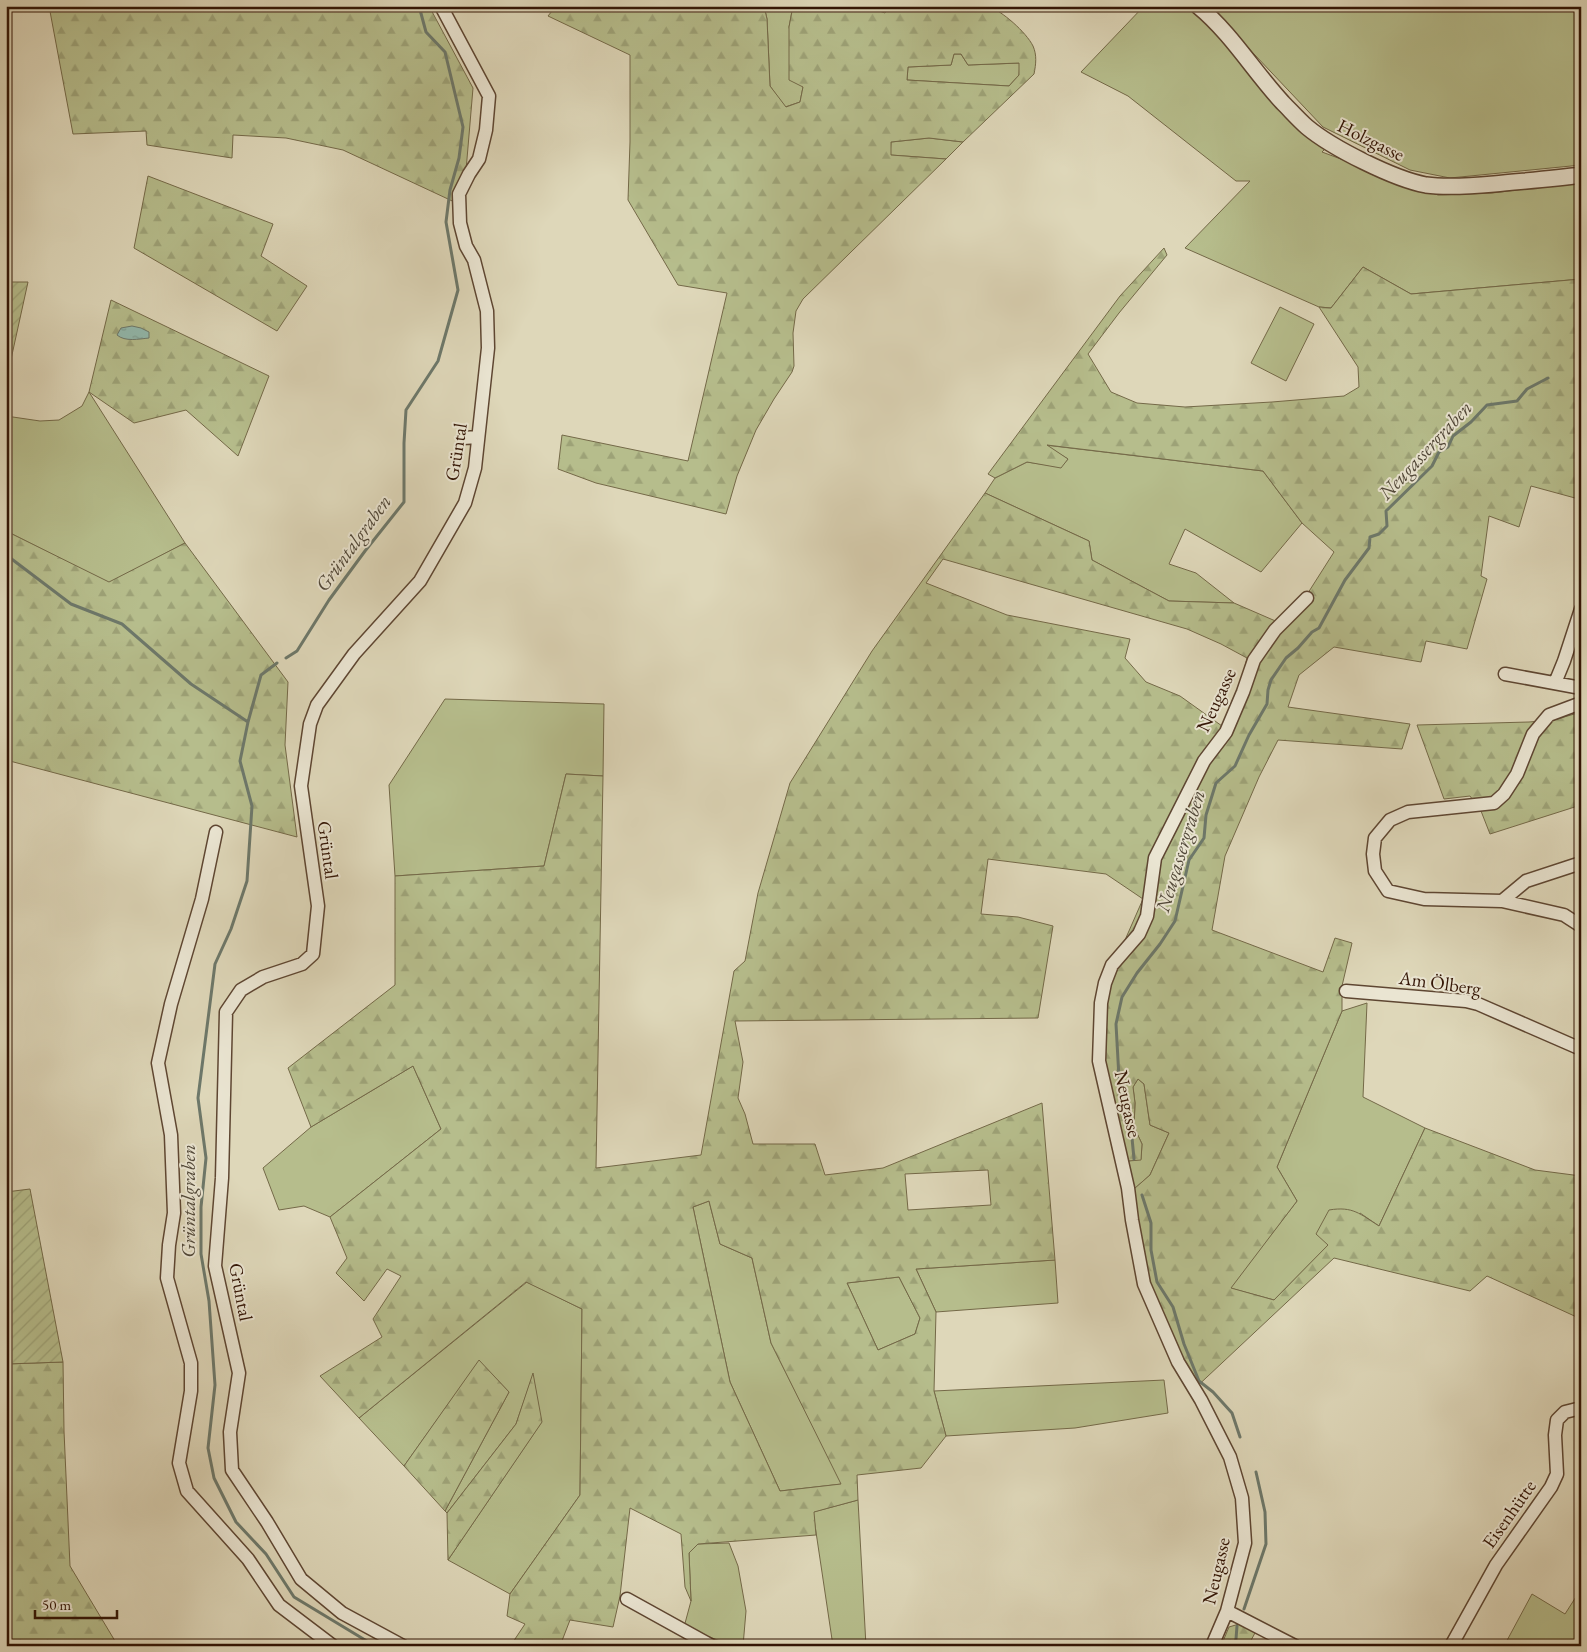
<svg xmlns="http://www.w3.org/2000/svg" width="1587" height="1652" font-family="'EB Garamond',serif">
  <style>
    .grass { fill: #b6bd8c; stroke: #746948 }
    .forest { fill: url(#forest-firs); stroke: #746948; fill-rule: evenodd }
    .garden { fill: url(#garden-furrows); stroke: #746948 }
    .water { fill: url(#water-ripples); stroke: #6d786a }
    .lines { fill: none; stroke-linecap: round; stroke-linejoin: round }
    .stream { stroke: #6d786a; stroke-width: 3 }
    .minor-casing { stroke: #5e4632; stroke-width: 15 }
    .tertiary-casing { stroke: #5e4632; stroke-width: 18 }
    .minor { stroke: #eae5d2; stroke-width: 12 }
    .tertiary { stroke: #eae5d2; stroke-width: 15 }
    .labels { text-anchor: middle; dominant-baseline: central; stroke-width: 4; stroke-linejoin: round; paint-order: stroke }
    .street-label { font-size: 19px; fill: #331505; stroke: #eae5d2 }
    .water-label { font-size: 20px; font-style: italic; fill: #504738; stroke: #eae5d2 }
  </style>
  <defs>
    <pattern id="forest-firs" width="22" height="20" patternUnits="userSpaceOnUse" patternTransform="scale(1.25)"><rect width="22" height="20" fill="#b6bd8c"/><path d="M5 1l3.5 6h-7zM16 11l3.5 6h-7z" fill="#9da277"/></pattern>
    <pattern id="garden-furrows" width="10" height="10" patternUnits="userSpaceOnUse" patternTransform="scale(1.25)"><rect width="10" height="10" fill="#b6bd8c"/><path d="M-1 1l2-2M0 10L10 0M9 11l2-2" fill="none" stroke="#9da277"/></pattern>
    <pattern id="water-ripples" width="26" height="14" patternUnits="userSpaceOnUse" patternTransform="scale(1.25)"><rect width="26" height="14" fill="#93baae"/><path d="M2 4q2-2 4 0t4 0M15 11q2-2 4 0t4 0" fill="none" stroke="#7f9f94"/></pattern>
  </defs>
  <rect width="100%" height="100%" fill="#ded7b9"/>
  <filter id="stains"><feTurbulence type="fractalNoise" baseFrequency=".004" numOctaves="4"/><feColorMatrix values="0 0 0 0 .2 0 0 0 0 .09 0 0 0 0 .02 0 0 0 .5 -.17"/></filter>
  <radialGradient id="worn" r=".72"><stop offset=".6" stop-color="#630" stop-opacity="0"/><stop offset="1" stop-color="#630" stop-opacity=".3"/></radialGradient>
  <path class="grass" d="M764 6H793L789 27 803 87 800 102 785 107 770 86 767 19Z
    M1144 6H1190L1223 36 1327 147 1322 152 1438 195 1492 193 1581 182V279L1411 294 1363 267 1331 308 1319 307 1185 248 1250 181H1236L1128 96 1081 72Z
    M1206 6H1581V165L1450 178 1410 170 1323 127 1237 36Z
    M954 54H961L968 65 1020 63 1019 75 1009 86 907 80 908 67 951 65Z
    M929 138 963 142 946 159 890 155 891 142Z
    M1280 307 1314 324 1286 381 1251 363Z
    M89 392 185 543 109 583 6 531V416L40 421 59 420 82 406Z
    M1045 445 1263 471 1302 523 1261 572 1185 529 1169 564 1196 573 1234 603 1169 601 1092 560 1089 541 985 493 995 478 1027 462 1061 467 1068 459Z
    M445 699 604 704 603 776 566 774 544 866 395 876 389 785Z
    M1367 1003 1363 1097 1425 1128 1379 1226 1360 1213 1274 1300 1230 1288 1297 1201 1277 1167 1342 1011Z
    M413 1066 441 1129 330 1217 304 1206 279 1210 263 1168 311 1127Z
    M1138 1079 1144 1084 1150 1125 1169 1133 1150 1175 1134 1189 1128 1161 1141 1159 1142 1144 1134 1127 1135 1103 1133 1087Z
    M709 1201 720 1244 752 1258 771 1343 842 1484 780 1491 730 1382 693 1207Z
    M1055 1260 1058 1303 936 1312 916 1269Z
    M899 1277 920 1318 915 1334 878 1350 847 1283Z
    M527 1282 582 1309 580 1495 510 1594 448 1560 541 1423 533 1375 516 1424 447 1513 445 1511 509 1392 479 1361 404 1466 359 1418Z
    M1164 1380 1168 1413 1075 1428 946 1436 934 1391Z
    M858 1500 866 1646H833L813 1512Z
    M729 1543 738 1566 746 1611 743 1646H733L684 1627 691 1601 689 1553 698 1544Z
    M1581 1589V1646H1504L1532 1594 1565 1614Z"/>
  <path class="forest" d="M49 6H429L473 88 463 206 343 150 286 138 233 135 232 158 147 145 146 131 73 134Z
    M556 6H764L767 19 770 86 786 107 800 102 803 87 789 80V27L793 6H866L885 13 890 6H988C1002 11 1026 32 1033 46 1037 55 1036 64 1034 74L963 142 929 138 891 142V155L946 159 803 299 796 311 793 333 794 366 792 372 774 399 756 430 737 476 726 514 596 483 558 469 562 435 688 461 727 293 678 285 628 200 630 142V55L548 16ZM954 54H961L968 65 1019 63V75L1009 86 907 80 908 67 951 65Z
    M148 176 273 224 261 256 307 286 277 331 134 248Z
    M1164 248 1167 255 1119 313 1088 354 1111 392 1137 403 1185 407 1272 402 1344 396 1359 387 1358 367 1319 307 1331 308 1363 267 1411 294 1581 279V489L1575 498 1531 486 1519 527 1489 516 1481 576 1487 579 1467 649 1426 641 1421 662 1334 647 1299 675 1288 707 1410 724 1402 749 1278 740 1259 777 1225 856 1212 930 1323 972 1335 938 1352 943 1342 986V1011L1277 1167 1297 1201 1231 1288 1274 1300 1328 1245 1316 1234 1329 1210C1353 1206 1360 1214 1379 1226L1425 1128 1535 1170 1581 1176V1319L1487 1276 1470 1291 1334 1258 1191 1392 1172 1362 1124 1190 1098 1060 1107 964 1125 940 1143 899 1106 874 988 859 981 914 1018 917 1053 926 1038 1018 735 1021 743 1062 738 1098 745 1114 753 1144H815L825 1175 883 1168 1042 1103 1055 1260 916 1269 936 1312 934 1391 946 1436 921 1468 857 1475 858 1500 814 1512 816 1535 698 1544 689 1553 691 1601 685 1587 681 1534 630 1508 620 1596 613 1627 570 1620 560 1646H525L513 1642 525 1624 507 1616 510 1594 580 1495 582 1309 526 1282 359 1418 320 1376 382 1337 373 1319 401 1276 387 1269 364 1301 336 1273 347 1258 330 1217 441 1129 413 1066 311 1127 288 1068 395 985V876L544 866 566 774 603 776 596 1168 701 1155 734 971 745 961 758 893 790 783 872 651 985 493 1089 541 1092 560 1169 601 1234 603 1287 626 1334 552 1302 523 1263 471 1047 445 1068 459 1061 468 1027 462 995 478 988 474 1120 296ZM943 559 1187 629 1221 644 1247 658 1239 691 1222 726 1180 696 1146 682 1125 658 1130 639 1007 615 926 583ZM1138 1079 1144 1084 1150 1125 1169 1133 1150 1175 1134 1189 1128 1161 1141 1160 1142 1144 1134 1127 1135 1103 1133 1087ZM988 1170 991 1205 908 1210 905 1174ZM709 1201 720 1244 752 1258 771 1343 841 1484 780 1491 730 1382 693 1207ZM899 1277 920 1318 915 1334 878 1350 847 1283Z
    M111 300 269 376 238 456 186 410 134 423 89 392Z
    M6 531 109 582 185 543 288 682 285 745 297 837 6 760Z
    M1581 712V805L1490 834 1481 811 1470 796 1444 799 1417 725 1529 722 1554 720Z
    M479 1360 509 1392 445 1511 404 1466Z
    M63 1362 64 1431 70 1566 118 1646H6V1364Z
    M533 1373 542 1422 448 1560 447 1513 516 1424Z
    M1239 1624 1256 1631 1248 1646H1221L1229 1627Z"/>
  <path class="garden" d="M6 282H28L6 382Z
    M30 1189 63 1362 6 1364V1192Z"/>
  <path class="water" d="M132 326 141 328 149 332V338C139 339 125 342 117 335L121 328Z"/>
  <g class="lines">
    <path class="stream" d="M9 557 71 604 122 624 191 684 248 722 240 761 252 806 247 881 231 929 215 964 198 1098 206 1158 201 1207V1254L209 1301 215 1385 208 1448 214 1478 236 1522 266 1554 294 1597 375 1646
      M286 658 297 651 329 600 365 551 404 502V443L406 410 438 361 458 290 446 222 450 190 459 158 463 127 445 52 426 32 419 6
      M248 722 261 675 277 663
      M1134 1159 1132 1138 1125 1120 1120 1096 1116 1024 1122 997 1137 973 1160 944 1175 921 1189 860 1204 838 1206 815 1216 783 1235 766 1249 735 1267 704 1268 690 1271 680 1286 658 1298 648 1312 632 1319 628 1345 580 1369 548 1370 537 1379 534 1387 526 1386 511 1432 466 1439 452 1448 447 1453 436 1471 422 1487 405 1517 401 1527 389 1548 378
      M1142 1195 1151 1223V1250L1157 1282 1173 1307 1184 1344 1199 1381 1213 1392 1232 1413 1240 1437
      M1244 1609 1266 1544 1265 1512 1256 1472
      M1233 1646 1236 1639 1237 1626"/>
    <defs>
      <path id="minor" d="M463 438 478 437
        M1505 674 1581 688
        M1555 683 1564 661 1581 609
        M1581 703 1549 715 1533 734 1517 774 1504 794 1494 803 1408 812 1390 820 1375 838 1373 854 1375 871 1388 891 1424 899 1502 901 1564 915 1581 926
        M216 832 202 899 171 1004 158 1063 171 1135 174 1213 169 1245 167 1278 191 1363V1391L179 1463 187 1491 248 1559 279 1605 333 1646
        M1502 901 1526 881 1581 863
        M1346 991 1466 1001 1478 1004 1581 1049
        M627 1599 712 1646
        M1227 1611 1295 1646
        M403 1646 342 1613 301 1579 267 1522 232 1470 230 1432 239 1373 215 1266 222 1178 226 1012 241 990 263 977 302 964 313 954 318 906 301 786 310 724 317 705 354 654 420 581 465 503 475 468 488 348 487 311 474 260 466 246 460 223 459 194 469 174 479 159 486 130 489 96 441 6
        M1212 1646 1227 1611 1245 1543 1242 1498 1230 1457 1201 1400 1178 1362 1144 1284 1132 1220 1128 1188 1099 1061 1101 1003 1105 983 1112 965 1139 934 1147 916 1155 858 1204 761 1226 732 1243 692 1254 660 1275 630 1307 598
        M1451 1646 1496 1565 1551 1487 1557 1474 1555 1435 1557 1420 1565 1412 1581 1408"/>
      <path id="tertiary" d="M1198 6C1232 34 1254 72 1283 103 1291 111 1299 120 1307 127 1332 148 1394 179 1426 185 1448 188 1472 186 1494 184 1523 181 1552 179 1581 175"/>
    </defs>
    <use href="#minor" class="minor-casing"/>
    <use href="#tertiary" class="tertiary-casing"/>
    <use href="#minor" class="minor"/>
    <use href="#tertiary" class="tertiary"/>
  </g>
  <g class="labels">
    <g class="street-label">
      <text transform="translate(1371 140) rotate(26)">Holzgasse</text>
      <text transform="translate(456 452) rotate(-81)">Grüntal</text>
      <text transform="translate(1216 700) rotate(-65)">Neugasse</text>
      <text transform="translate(328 850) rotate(82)">Grüntal</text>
      <text transform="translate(1440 983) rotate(8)">Am Ölberg</text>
      <text transform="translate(1128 1104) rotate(78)">Neugasse</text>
      <text transform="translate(241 1292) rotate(79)">Grüntal</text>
      <text transform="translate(1509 1514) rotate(-55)">Eisenhütte</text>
      <text transform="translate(1216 1571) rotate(-77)">Neugasse</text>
    </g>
    <g class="water-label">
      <text transform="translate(1425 450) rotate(-47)">Neugassergraben</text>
      <text transform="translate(353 543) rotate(-54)">Grüntalgraben</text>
      <text transform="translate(1180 851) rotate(-73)">Neugassergraben</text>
      <text transform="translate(188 1201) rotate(-90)">Grüntalgraben</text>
    </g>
  </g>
  <rect width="1587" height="1652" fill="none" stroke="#ded7b9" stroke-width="25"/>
  <rect x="8" y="8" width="1572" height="1637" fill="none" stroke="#331505" stroke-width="2.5"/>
  <rect x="12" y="12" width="1562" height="1627" fill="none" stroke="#331505"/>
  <path d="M35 1610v8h82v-8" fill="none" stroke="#331505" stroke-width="2.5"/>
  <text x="42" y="1610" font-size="15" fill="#331505" stroke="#eae5d2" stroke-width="4" paint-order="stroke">50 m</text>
  <rect width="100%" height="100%" filter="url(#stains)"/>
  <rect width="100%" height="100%" fill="url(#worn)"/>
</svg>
